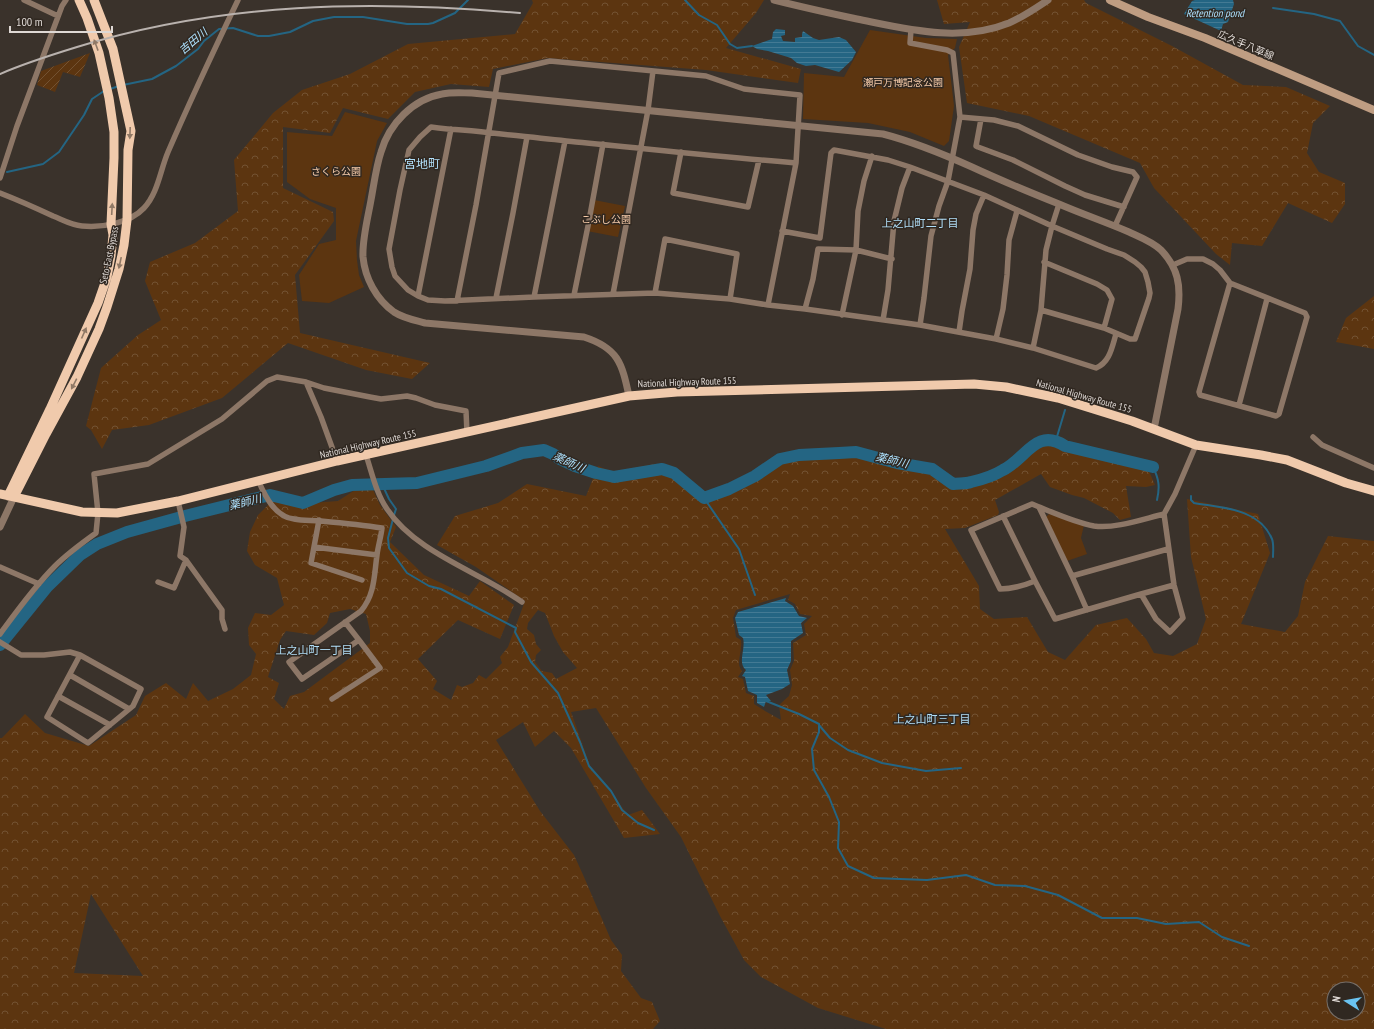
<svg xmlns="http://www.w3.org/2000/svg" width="1374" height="1029" font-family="'PT Sans Narrow','Noto Sans JP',sans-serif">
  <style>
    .forest { fill: url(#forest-crowns); fill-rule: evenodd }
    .park { fill: #5c3510 }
    .garden { fill: url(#garden-furrows) }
    .water { fill: url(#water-rules) }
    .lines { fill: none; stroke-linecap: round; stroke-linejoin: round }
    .stream { stroke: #246583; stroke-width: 2 }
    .river { stroke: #246583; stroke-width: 12 }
    .minor { stroke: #8d7767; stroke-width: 5.5 }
    .tertiary { stroke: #8d7767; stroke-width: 7 }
    .secondary { stroke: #bf9d82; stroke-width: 8 }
    .trunk { stroke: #f0caac; stroke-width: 9 }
    .rail { stroke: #b9b2ae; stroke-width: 2 }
    .oneway { fill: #907966 }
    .labels { text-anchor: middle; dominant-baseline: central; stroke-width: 3; stroke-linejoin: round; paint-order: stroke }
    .street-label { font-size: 10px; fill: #dfd9d5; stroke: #302821 }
    .park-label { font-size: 10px; fill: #f6cba9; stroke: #302821 }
    .water-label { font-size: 11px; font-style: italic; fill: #aee2ff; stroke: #302821 }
    .neighbourhood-label { font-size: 11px; fill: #b1dff9; stroke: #302821 }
    .quarter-label { font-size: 12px; fill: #b1dff9; stroke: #302821 }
  </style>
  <defs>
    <pattern id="forest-crowns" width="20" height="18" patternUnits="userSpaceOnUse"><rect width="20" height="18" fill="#5c3510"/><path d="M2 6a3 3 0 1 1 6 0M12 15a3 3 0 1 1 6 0" fill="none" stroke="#735232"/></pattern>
    <pattern id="garden-furrows" width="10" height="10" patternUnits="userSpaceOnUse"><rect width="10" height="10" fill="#5c3510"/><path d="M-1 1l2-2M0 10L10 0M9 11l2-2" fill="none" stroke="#735232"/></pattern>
    <pattern id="water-rules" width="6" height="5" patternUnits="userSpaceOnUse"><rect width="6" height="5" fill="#246583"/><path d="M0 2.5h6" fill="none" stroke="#437a94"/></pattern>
  </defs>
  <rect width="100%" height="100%" fill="#3a322b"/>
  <path class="forest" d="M532 0H764L756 13 726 48 801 69 798 83 706 70 548 58 493 69 489 87 451 84 415 92 388 119 343 108 330 133 283 127V188L333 212 334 221 295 275 300 333 430 363 412 379 366 370 288 343 222 398 149 425 112 430 102 449 91 430 86 426 101 368 138 335 161 320 145 281 150 262 195 243 238 211 234 160 273 113 302 90 350 74 408 44 515 34 533 3Z
    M937 0H1084L1086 3 1172 46 1243 85 1286 87 1330 106 1313 123 1307 153 1319 172 1345 183V204L1332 223 1288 203 1262 246 1232 243 1230 265 1216 254 1154 188 1140 163 1029 116 967 103 959 47 970 22 944 24Z
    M1374 296V349L1336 342 1346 318Z
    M1059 436 1074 444 1082 454 1148 469 1155 485 1146 487 1126 486 1131 517 1120 520 1113 513 1084 498 1072 495 1050 487 1041 474 995 500 999 512 998 515 965 528 945 529 979 586 980 609 994 619 1027 617 1048 652 1065 660 1096 625 1127 618 1146 639 1154 653 1173 656 1197 644 1206 619 1191 557 1187 499 1258 514 1270 553 1241 624 1285 632 1298 616 1305 582 1328 536 1374 541V1029H886L818 1008 761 977 744 960 720 916 681 837 646 788 596 708 571 712 590 766 628 815 642 810 660 834 624 838 571 748 554 731 535 747 523 722 496 740 540 811 574 855 584 877 611 940 622 955 621 971 641 998 652 1002 660 1021 653 1029H0V738H2L25 714 45 733 89 746 136 715 145 696 166 683 186 699 193 683 208 701 233 689 251 675 256 654 249 645 248 628 255 613 271 615 284 605 277 578 255 565 247 551 250 532 258 515 274 499 300 504 338 501 369 481 380 505 396 527 390 542 424 575 469 596 480 581 514 605 500 639 458 620 418 659 437 681 433 689 451 700 457 685 462 687 473 683 479 675 486 679 502 663 500 657 508 647 525 601 476 567 437 545 455 516 498 503 527 484 586 496 598 466 612 472 655 464 675 478 703 501 729 494 777 465 797 459 854 456 871 459 930 471 951 487 974 485 1013 468 1040 444ZM790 594 788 600 795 604 800 614 812 616 804 624 806 635 793 643 794 661 790 670 792 685 789 696 779 705 781 720 765 711 754 704V696L746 693 743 679 738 677 742 671C735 664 743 650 741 640L736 637 733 618 736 610ZM350 609 366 614 370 631V643L304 692 290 696 284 709 274 699 279 683 268 677 280 640 286 631 314 635 327 623 330 613ZM538 610 545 613 554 636 563 652 577 668 556 679 552 673 542 671 535 662 536 655 541 650 536 644 534 635 527 629 528 623ZM91 894 143 976 74 973ZM1334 989H1358V1013H1334Z"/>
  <path class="park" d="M870 30 926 38 957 39 955 48 948 55 954 106 949 141 944 146 910 132 868 123 803 119 804 73 844 77Z
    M345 112 387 123 377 141 356 241 357 260 359 275 364 287 329 303 302 301 299 275 319 244 336 240V208L310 199 287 182V132L332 136Z
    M594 200 625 206 618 237 587 231Z
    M1049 514 1084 525 1081 538 1087 554 1067 561 1045 518Z"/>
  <path class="garden" d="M90 53 80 77 63 72 55 92 37 85 41 71Z"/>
  <path class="water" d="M1195 0H1233L1234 4 1228 22 1223 24 1221 31 1184 14 1192 1Z
    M776 29 785 30V35L781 36 783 41 795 42V38L802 37V34L803 31 813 38 819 40 839 37 846 40 856 52 852 60 839 72 815 65 806 66 797 63 791 58 768 51 757 49 752 46 772 39 773 32Z
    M786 598 785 601 793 606 799 616 807 618 801 623 803 633 791 641V661L787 670 790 684 782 689 766 695 771 701H766L764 707 757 703V695L748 691 745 677 742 676 746 670C737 663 746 649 743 638L739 635 735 618 738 612Z"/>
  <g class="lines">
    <path class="stream" d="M685 0 699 15 717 25 730 44 737 48 752 46
      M1273 8 1314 14 1340 21 1358 46 1374 55
      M123 85 152 79 176 66 198 49 204 41 219 29 233 28 258 36H269L290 32 313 21 334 17H363L407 24H428L433 23 455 13 468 0
      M110 89 119 86
      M7 172 43 164 59 152 84 115 92 99 104 91
      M1056 440 1065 410
      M1153 467C1159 479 1160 487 1157 500
      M382 484 389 499 396 509 394 515
      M1191 496V500L1194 503C1222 508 1259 508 1272 539 1274 544 1273 552 1273 557
      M704 498 739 549 755 595
      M393 519 388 538 389 548 407 573 429 586 441 589 516 628 515 632 531 662 558 693 580 742 589 766 611 791 622 810 638 823 654 830
      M766 701 799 714 819 724V732L812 749 814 770 829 797 839 822 838 848 848 866 874 878 927 880 966 875 995 885 1025 886 1058 895 1102 918H1137L1166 924 1199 922 1222 937 1249 946
      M819 725 830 738 848 750 882 763 926 771 961 768"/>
    <path class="river" d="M0 645 47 587 80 555 97 544 127 532 185 516 270 495 303 503 334 490 352 485 417 483 486 466 522 453 544 450 553 454 560 459 575 466 596 473 614 477 662 469 674 473 704 498 729 489 755 476 780 459 799 455 839 453 856 452 897 463 932 469 953 484C959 483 965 484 971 482 980 480 995 475 1003 470 1026 459 1036 427 1065 446L1153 467"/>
    <path class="minor" d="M24 0 58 16
      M911 30 910 43 947 50 953 53 960 117 948 181 939 206 931 236 924 298 920 325
      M960 117 994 120 1018 126 1078 155 1112 167 1133 172 1137 177 1115 226
      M981 119 976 146 978 147 1013 160 1065 186 1085 195 1124 207
      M681 152 673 193 748 207 759 160
      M0 178 17 126 62 6 66 0
      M0 193C18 200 36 208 53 216 63 220 71 225 82 226 102 228 130 223 144 208 158 193 160 171 168 152 190 101 214 50 238 0
      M782 231 820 238 831 153 834 150 888 160 910 167 984 195 1052 226 1107 249 1124 255 1135 262 1141 267 1145 272 1148 282 1150 293 1149 298 1135 339H1130L1104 328 1041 310
      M1044 262 1097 284 1107 290 1112 299 1104 328
      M1173 265 1187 259H1203L1213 264 1220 270 1230 283 1305 313 1307 317 1279 414 1276 416 1200 395 1199 392 1230 283
      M655 293 665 239 737 254 730 299
      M613 294 648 110 653 71
      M574 295 588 226 603 144
      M418 296 451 129
      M534 297 565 141
      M496 298 513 213 527 137
      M457 301 476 205 499 73 550 61 706 76 744 89 800 95 796 163 768 305 730 299 655 293 534 297 445 301 428 300 418 296 408 290 395 276 392 267 389 249 400 190 409 150 420 137 431 127C445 129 460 130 474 131 508 135 542 138 576 142 649 149 722 157 796 163
      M768 305 805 309 920 325 996 339 1033 348 1096 368C1110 362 1112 347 1116 334
      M805 309 813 279 818 249 856 250 892 259
      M842 315 856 250 858 211 864 181 872 156
      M883 320 888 290 894 221 902 188 910 167
      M959 332 962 311 970 269 973 230 976 214 984 195
      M996 339 1003 309 1007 275 1009 240 1017 211
      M1033 348 1041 310 1046 250 1052 226 1059 204
      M306 382 324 388 370 397 381 399 407 396 416 398 435 405 466 411 467 433
      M1239 405 1267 299
      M1313 437 1322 445 1374 468
      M366 455C372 473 376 493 387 509 416 553 480 572 522 602
      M258 480C265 496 275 517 294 519 303 521 312 520 321 521 342 523 362 525 382 528 381 537 378 546 377 555 374 576 375 594 361 611L289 662 302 679 359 640 380 668 332 699
      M178 501 184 527 180 556 186 560 222 610V619L225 629
      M1039 507 1072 576 1087 610
      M1164 514C1143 519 1115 529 1094 526 1073 522 1052 512 1032 504L971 530 1000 589C1013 589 1023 586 1035 581L1055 619 1141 594 1156 619 1170 632 1183 618 1174 585 1164 514 1175 494 1196 445
      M1003 516 1035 581
      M319 520 311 563 362 580
      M314 547 377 555
      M0 567 39 584
      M1072 576 1168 549
      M158 582 174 588 186 560
      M1141 594 1174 585
      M345 622 359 640
      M0 634C17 611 34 587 55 566 67 554 82 543 96 533L98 513 94 474 148 464 222 419 267 381 277 377 306 382 321 417 337 461
      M0 642 21 655H44L70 652 80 655 141 689 133 706 88 743 47 717 80 655
      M70 675 129 709
      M58 696 110 725"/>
    <path class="tertiary" d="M774 0C802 7 829 13 857 19 907 29 959 43 1009 23 1023 17 1036 8 1048 0
      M629 396C622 363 618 348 584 337L425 323C414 320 403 318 394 312 376 299 365 278 363 257 362 240 368 217 371 200 374 184 376 167 381 152 389 124 413 99 442 94 452 92 462 93 472 93L883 134C914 142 943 154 972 167 1000 180 1029 192 1059 204 1082 214 1106 222 1129 232 1140 237 1153 242 1161 250 1178 268 1181 285 1178 309L1154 429
      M0 527 14 497"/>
    <path class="secondary" d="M1110 0 1148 17 1205 38 1374 110"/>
    <path class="trunk" d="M0 494 82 512 117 513 178 501 337 461 629 396 677 392 974 384 1006 387 1058 398 1132 421 1196 445 1261 455 1287 460 1346 483 1374 491
      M8 496 50 409 98 303 107 277 111 256 113 235 111 224 114 158V132L109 98 99 53 87 18 79 0
      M14 497 46 434 77 377 99 329 107 307 119 269 124 245 127 220 128 150 131 131 113 49 94 0"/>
    <path class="rail" d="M0 74C25 63 51 55 77 47 222 2 370 0 520 13"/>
  </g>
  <defs><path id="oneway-solid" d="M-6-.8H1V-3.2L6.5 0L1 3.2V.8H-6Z"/></defs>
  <g class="oneway">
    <use href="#oneway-solid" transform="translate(96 45) rotate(-110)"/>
    <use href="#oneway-solid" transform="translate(130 133) rotate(92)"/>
    <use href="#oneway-solid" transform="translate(112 209) rotate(-87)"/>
    <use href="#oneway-solid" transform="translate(120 263) rotate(102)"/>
    <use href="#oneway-solid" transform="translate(84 333) rotate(-66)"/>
    <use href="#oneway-solid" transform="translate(74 384) rotate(117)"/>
  </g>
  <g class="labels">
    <g class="street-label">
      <text transform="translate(1246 45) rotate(23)">広久手八草線</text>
      <text transform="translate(109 255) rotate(-78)">Seto-East Bypass</text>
      <text transform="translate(687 382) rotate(-2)">National Highway Route 155</text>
      <text transform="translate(1084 396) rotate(16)">National Highway Route 155</text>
      <text transform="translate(368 444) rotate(-13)">National Highway Route 155</text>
    </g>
    <g class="park-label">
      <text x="903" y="82">瀬戸万博記念公園</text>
      <text x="336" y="171">さくら公園</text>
      <text x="606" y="219">こぶし公園</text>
    </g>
    <g class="water-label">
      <text x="1215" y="13">Retention pond</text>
      <text transform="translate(193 41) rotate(-40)">吉田川</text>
      <text transform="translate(892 460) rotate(13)">薬師川</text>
      <text transform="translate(569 462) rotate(24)">薬師川</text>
      <text transform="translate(245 502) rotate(-14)">薬師川</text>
    </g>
    <g class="neighbourhood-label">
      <text x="920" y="223">上之山町二丁目</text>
      <text x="314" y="650">上之山町一丁目</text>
      <text x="932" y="719">上之山町三丁目</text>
    </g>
    <g class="quarter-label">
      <text x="422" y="163">宮地町</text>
    </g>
  </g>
  <g transform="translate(1346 1001) rotate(281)"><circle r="19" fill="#302821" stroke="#766f69"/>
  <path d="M0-3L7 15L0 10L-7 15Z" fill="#6ac3f1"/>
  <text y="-6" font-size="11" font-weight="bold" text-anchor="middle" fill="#dfd9d5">N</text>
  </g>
  <path d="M10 26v6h102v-6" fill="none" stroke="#dfd9d5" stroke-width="2"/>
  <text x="16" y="26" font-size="12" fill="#dfd9d5" stroke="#302821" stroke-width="3" paint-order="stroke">100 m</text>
</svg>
